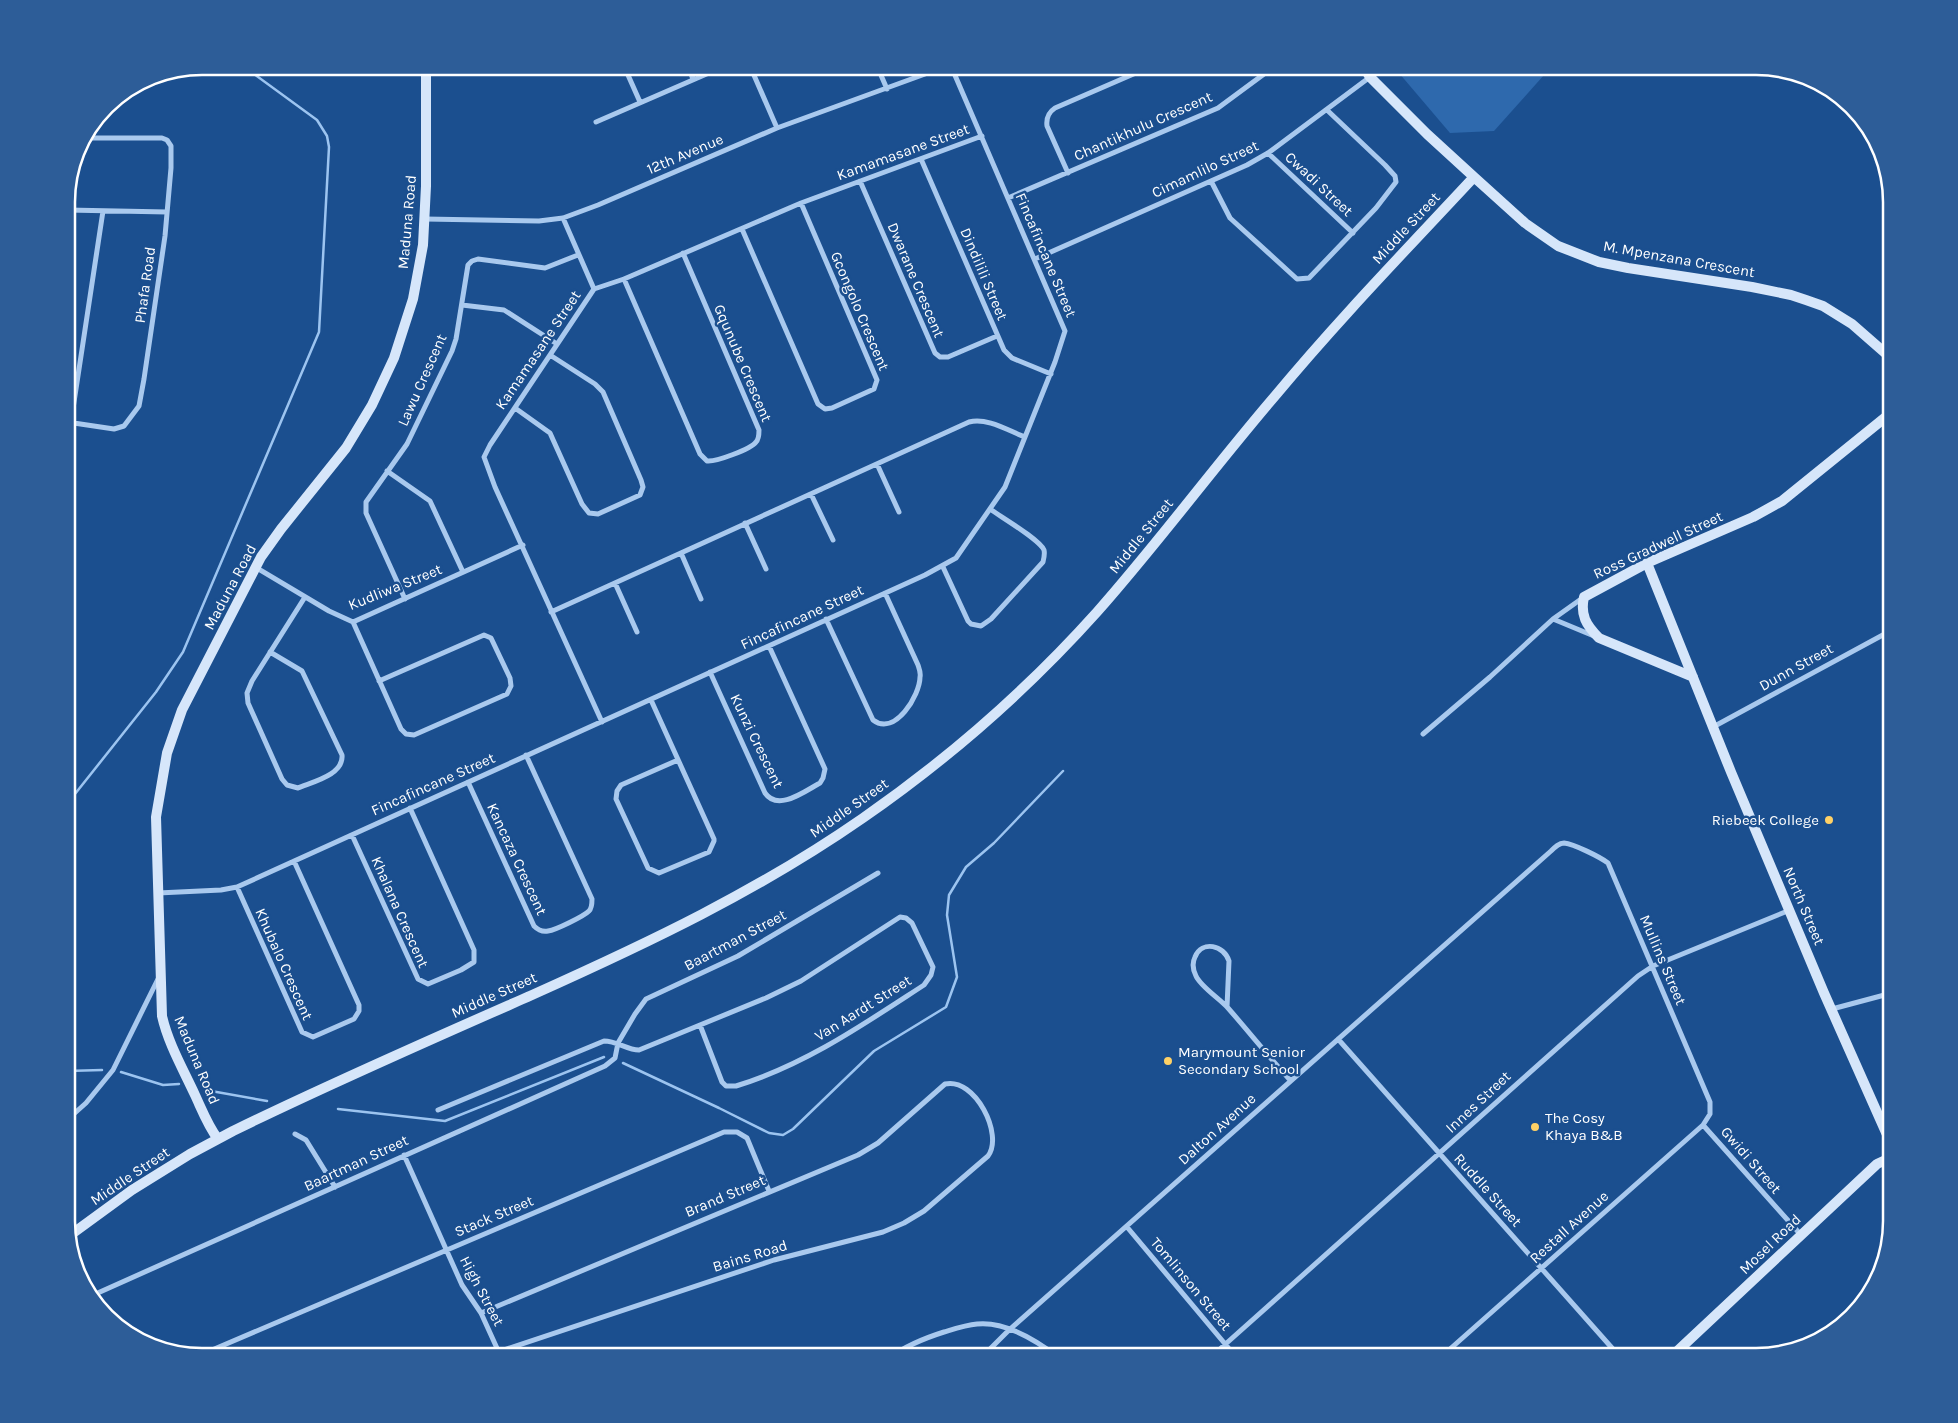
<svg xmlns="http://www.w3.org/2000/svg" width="1958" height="1423" font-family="Karla,sans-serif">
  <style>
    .green { fill: #2e69ad }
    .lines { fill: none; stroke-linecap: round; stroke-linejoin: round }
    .stream { stroke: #9cc4f0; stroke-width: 2.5 }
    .street { stroke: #a9c9ee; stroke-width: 5 }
    .secondary { stroke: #d6e6fa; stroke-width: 10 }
    .poi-dot { fill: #ffd166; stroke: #1b4f8f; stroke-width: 2 }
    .labels { text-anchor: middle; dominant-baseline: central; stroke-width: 5; stroke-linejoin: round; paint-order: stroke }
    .street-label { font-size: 15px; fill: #fff; stroke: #1b4f8f }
    .poi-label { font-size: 15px; fill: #fff; stroke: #1b4f8f; text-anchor: start }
    .rim { fill: none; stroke: #fff; stroke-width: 2.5 }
  </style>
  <rect width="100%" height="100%" fill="#1b4f8f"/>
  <path class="green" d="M1393 66H1552L1494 131 1450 133Z"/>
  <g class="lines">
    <path class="stream" d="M67 804 156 692 183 652 319 332 329 147 327 136 317 120 243 66
      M623 1063 719 1108 769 1133 783 1135 793 1129 874 1051 946 1007 957 977 947 915 949 895 966 867 994 843 1063 771
      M67 1071 102 1070
      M121 1072 163 1085 179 1084
      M211 1091 267 1101
      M338 1109 445 1121 604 1057"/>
    <path class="street" d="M624 66 640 102
      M688 66 693 79
      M750 66 777 128
      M877 66 887 89
      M596 122 725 66
      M1268 153 1353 233
      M921 159 1004 350 1012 358 1051 374
      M1068 173 1047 126C1046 118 1049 112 1055 108L1152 66
      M860 181 935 353 940 357H948L997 336
      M1211 181 1230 218 1297 279 1309 278 1376 208 1396 182 1395 176 1385 165 1327 110
      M1008 198 1218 108 1275 66
      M67 210 167 212
      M563 218 594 289
      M425 219 539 221 563 218 598 205 777 128 947 66
      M742 229 818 404 825 409 832 408 874 389 877 380 801 203
      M1035 259 1247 165 1268 153 1370 77
      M624 279 700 454 707 461C716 462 751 449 756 442 759 439 759 434 759 430L683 253
      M462 305 504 310 557 344
      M515 408 550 433 582 504 589 513 598 514 640 495 643 487 641 480 603 392 595 384 550 355
      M67 422 114 429 124 426 139 406 144 379 165 236 171 168V146L167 140 162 138H84
      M71 422 103 211
      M877 464 899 512
      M387 471 430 501 463 572
      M811 494 833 540
      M745 523 766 569
      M681 553 701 599
      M255 567 329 611 353 622 523 545
      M943 567 968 621 971 624 981 626 991 619 1043 562C1044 558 1045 554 1044 550 1039 539 1001 517 990 509
      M615 583 637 632
      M405 599 366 513V502L407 444 452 351 456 339 468 265 472 261 478 259 545 268 578 255
      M551 612 969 422C987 417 1009 431 1025 437
      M826 619 873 720C895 737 920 695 920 677 921 673 919 668 918 665L885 593
      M1553 619 1594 636
      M353 622 401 729 406 734 414 735 507 694 511 686 510 678 491 638 484 635 379 681
      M270 652 302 671 342 755C344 775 312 782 298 788L287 785 282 779 248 703 247 693 252 681 305 597
      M710 672 765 793C778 812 805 791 820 783L823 778 825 769 769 646
      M651 700 714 839V841L709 852 659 873 648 868 616 799 617 791 621 785 678 760
      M602 722 495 487 484 457 490 445 594 289 624 279 801 203 982 136
      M1713 727 1892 630
      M1423 734 1490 677 1553 619 1584 597
      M468 782 534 926C538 930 543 932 548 931 556 930 584 916 589 911 592 908 592 903 592 899L526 755
      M352 835 418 979 428 984 461 970 474 962V950L410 808
      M237 887 302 1032 313 1037 354 1019 359 1011V1005L294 861
      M158 893 221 890 237 887 925 575 956 558 1005 487 1055 362 1065 331 951 66
      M1227 1007 1229 961C1224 945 1202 940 1195 957 1192 963 1193 970 1196 976 1201 987 1219 998 1228 1008 1249 1032 1269 1057 1290 1080
      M1832 1009 1892 993
      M1338 1039 1620 1357
      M438 1110 604 1041C617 1041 627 1050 639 1050L766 998 801 981 900 917 906 918 912 923 933 967 931 975 924 985C864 1024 805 1065 736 1086H726L722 1082 700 1025
      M67 1120 86 1103 113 1070 158 979
      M1703 1125 1801 1235
      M295 1134 306 1140 335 1187
      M404 1155 462 1285 481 1313 501 1357
      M1127 1227 1236 1357
      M91 1296 605 1066 615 1058 618 1043 635 1014 646 999 738 956 878 873
      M481 1313 858 1155 878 1143 945 1084C975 1077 1004 1135 988 1156L924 1211 904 1223 883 1232 774 1260 483 1357
      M198 1356 724 1132H737L747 1138 769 1191
      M891 1357C907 1345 925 1338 944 1332 954 1329 966 1325 977 1324 1005 1321 1037 1341 1058 1357
      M982 1357 1009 1330 1551 851C1555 847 1559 843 1564 843 1574 844 1600 857 1608 863L1710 1102V1114L1703 1125 1441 1357
      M1211 1357 1638 976 1653 966 1790 910"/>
    <path class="secondary" d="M1363 66 1370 77 1427 134 1474 177 1525 223 1558 246 1599 262 1628 268 1752 287 1791 295 1806 300 1823 306 1852 324 1892 359
      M1647 563 1731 772 1824 993 1892 1146
      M1693 677 1599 638C1586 625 1580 615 1584 597L1647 563 1753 517 1782 501 1892 412
      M218 1139C208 1126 202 1110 195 1095 183 1069 168 1043 162 1016L156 817 167 753 182 710 261 557 281 529 346 448 372 405 394 358 413 299 423 245 426 186V66
      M69 1236 132 1190 190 1154 233 1131C331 1083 432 1039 532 995 648 943 758 891 863 818 948 759 1028 689 1097 612 1159 542 1214 467 1275 396 1338 320 1407 249 1474 177
      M1671 1357 1877 1164 1892 1157"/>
  </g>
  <g class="poi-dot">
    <circle cx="1829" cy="820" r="5"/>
    <circle cx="1168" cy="1061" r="5"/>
    <circle cx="1535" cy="1127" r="5"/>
  </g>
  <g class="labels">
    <g class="street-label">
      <text transform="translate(1143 126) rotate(-24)">Chantikhulu Crescent</text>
      <text transform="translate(903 152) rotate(-20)">Kamamasane Street</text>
      <text transform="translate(685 154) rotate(-23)">12th Avenue</text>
      <text transform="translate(1205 169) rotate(-25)">Cimamlilo Street</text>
      <text transform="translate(1319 184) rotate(43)">Cwadi Street</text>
      <text transform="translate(407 222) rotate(-85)">Maduna Road</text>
      <text transform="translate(1406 228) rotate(-47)">Middle Street</text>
      <text transform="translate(1046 255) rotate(67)">Fincafincane Street</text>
      <text transform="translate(1679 259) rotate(10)">M. Mpenzana Crescent</text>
      <text transform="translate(984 274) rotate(67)">Dindilili Street</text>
      <text transform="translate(916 280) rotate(67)">Dwarane Crescent</text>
      <text transform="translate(145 285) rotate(-82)">Phafa Road</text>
      <text transform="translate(860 311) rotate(67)">Gcongolo Crescent</text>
      <text transform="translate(538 350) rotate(-56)">Kamamasane Street</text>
      <text transform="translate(743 363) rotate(67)">Gqunube Crescent</text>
      <text transform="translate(422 380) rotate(-66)">Lawu Crescent</text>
      <text transform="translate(1141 536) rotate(-51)">Middle Street</text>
      <text transform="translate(1658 545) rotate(-25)">Ross Gradwell Street</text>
      <text transform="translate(230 587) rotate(-62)">Maduna Road</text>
      <text transform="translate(395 587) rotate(-22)">Kudliwa Street</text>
      <text transform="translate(802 617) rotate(-25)">Fincafincane Street</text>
      <text transform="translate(1796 667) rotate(-29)">Dunn Street</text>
      <text transform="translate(757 741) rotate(64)">Kunzi Crescent</text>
      <text transform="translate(433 784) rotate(-24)">Fincafincane Street</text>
      <text transform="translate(849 808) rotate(-35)">Middle Street</text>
      <text transform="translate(517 859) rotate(65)">Kancaza Crescent</text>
      <text transform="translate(1804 906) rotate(67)">North Street</text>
      <text transform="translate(400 912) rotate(66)">Khalana Crescent</text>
      <text transform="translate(735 940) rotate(-28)">Baartman Street</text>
      <text transform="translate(1663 960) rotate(67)">Mullins Street</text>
      <text transform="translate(284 964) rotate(66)">Khubalo Crescent</text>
      <text transform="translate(494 995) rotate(-24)">Middle Street</text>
      <text transform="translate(863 1008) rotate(-32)">Van Aardt Street</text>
      <text transform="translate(197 1060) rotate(67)">Maduna Road</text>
      <text transform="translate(1478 1102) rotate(-43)">Innes Street</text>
      <text transform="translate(1217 1129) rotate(-42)">Dalton Avenue</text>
      <text transform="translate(1751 1160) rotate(49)">Gwidi Street</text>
      <text transform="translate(356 1163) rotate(-25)">Baartman Street</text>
      <text transform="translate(130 1176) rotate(-34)">Middle Street</text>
      <text transform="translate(1488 1190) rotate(48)">Ruddle Street</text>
      <text transform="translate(725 1196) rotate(-23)">Brand Street</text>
      <text transform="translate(494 1216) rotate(-23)">Stack Street</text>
      <text transform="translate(1569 1227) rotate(-42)">Restall Avenue</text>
      <text transform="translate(1770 1244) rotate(-44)">Mosel Road</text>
      <text transform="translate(750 1256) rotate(-17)">Bains Road</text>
      <text transform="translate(1191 1284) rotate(50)">Tomlinson Street</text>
      <text transform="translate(482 1291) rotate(62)">High Street</text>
    </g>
    <g class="poi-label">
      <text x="1819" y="820" text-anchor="end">Riebeek College</text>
      <text x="1178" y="1052">Marymount Senior<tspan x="1178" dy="17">Secondary School</tspan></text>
      <text x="1545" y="1118">The Cosy<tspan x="1545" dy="17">Khaya B&amp;B</tspan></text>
    </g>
  </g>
  <path d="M0 0H1958V1423H0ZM202 75H1756A127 127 0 0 1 1883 202V1221A127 127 0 0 1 1756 1348H202A127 127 0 0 1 75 1221V202A127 127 0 0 1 202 75Z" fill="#2d5d98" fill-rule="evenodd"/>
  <path class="rim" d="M202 75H1756A127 127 0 0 1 1883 202V1221A127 127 0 0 1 1756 1348H202A127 127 0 0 1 75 1221V202A127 127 0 0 1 202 75Z"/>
</svg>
